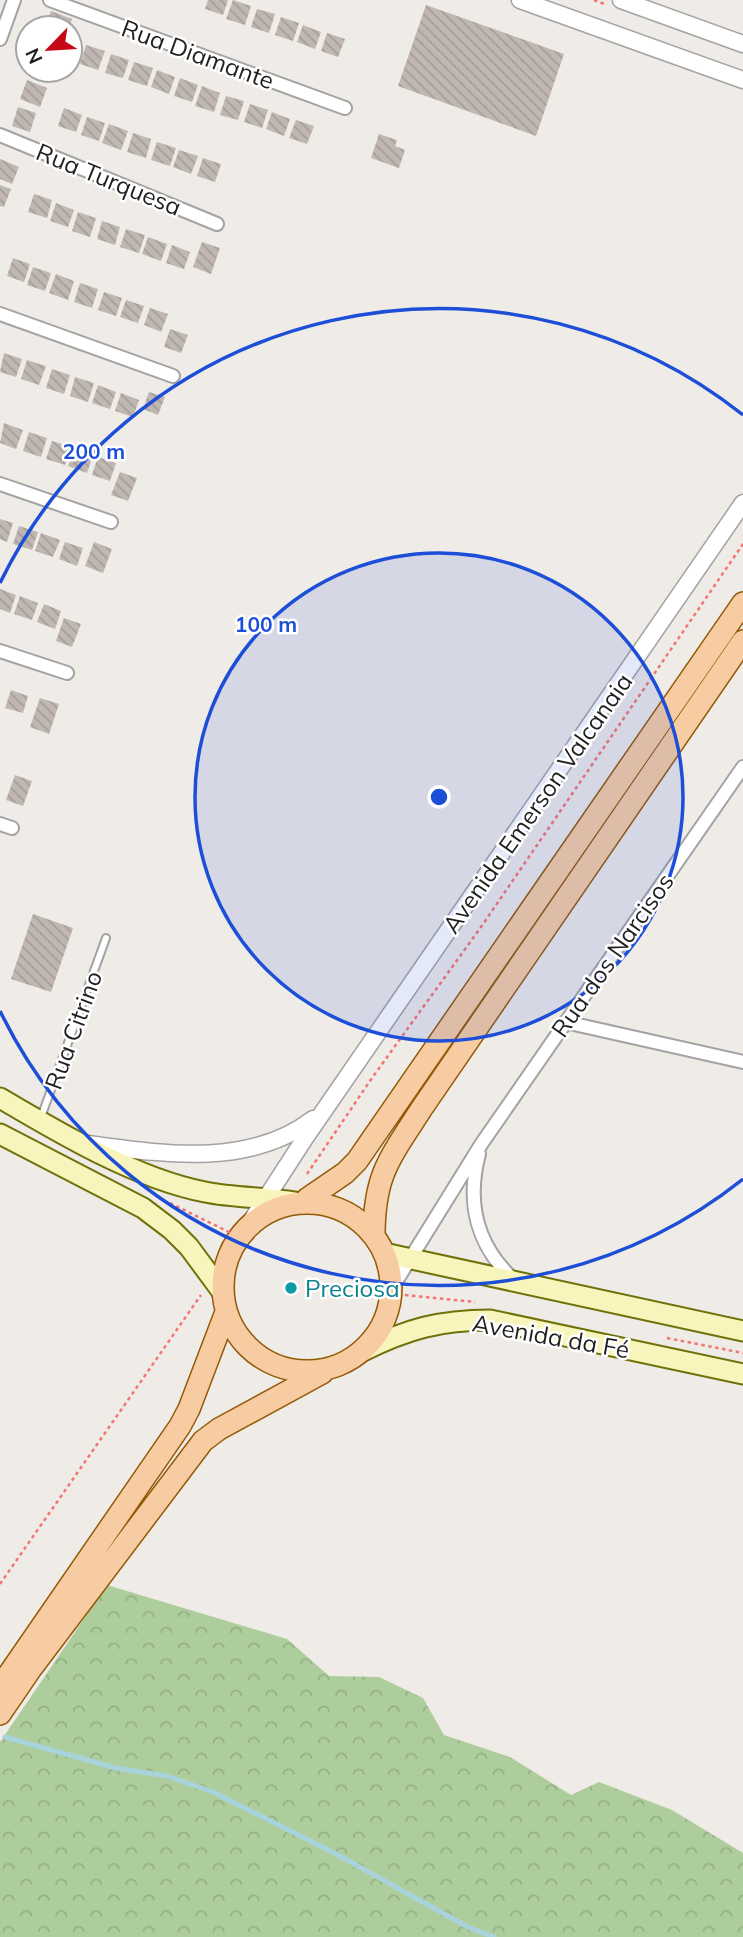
<svg xmlns="http://www.w3.org/2000/svg" width="743" height="1937" font-family="Mulish,sans-serif">
  <style>
    .forest { fill: url(#forest-crowns) }
    .lines { fill: none; stroke-linecap: round; stroke-linejoin: round }
    .stream { stroke: #a8d3db; stroke-width: 5 }
    .building { fill: url(#building-back-hatch) }
    .service-casing { stroke: #a3a3a3; stroke-width: 10 }
    .minor-casing { stroke: #a3a3a3; stroke-width: 16 }
    .tertiary-casing { stroke: #a3a3a3; stroke-width: 19 }
    .secondary-casing { stroke: #6f720a; stroke-width: 23 }
    .primary-casing { stroke: #935a06; stroke-width: 24 }
    .path { stroke: #f47572; stroke-width: 2.5; stroke-dasharray: 3.5 3.5; stroke-linecap: butt }
    .service { stroke: #fff; stroke-width: 6 }
    .minor { stroke: #fff; stroke-width: 12 }
    .tertiary { stroke: #fff; stroke-width: 16 }
    .secondary { stroke: #f7f5bc; stroke-width: 19 }
    .primary { stroke: #f8cca2; stroke-width: 21 }
    .ring { fill: none; stroke: #1d4ed8; stroke-width: 3.5 }
    .culture-dot { fill: #0f9aa8; stroke: #fff; stroke-width: 2.5 }
    .labels { text-anchor: middle; dominant-baseline: central; stroke-width: 5; stroke-linejoin: round; paint-order: stroke }
    .street-label { font-size: 24px; fill: #1f1f1f; stroke: #fff }
    .culture-label { font-size: 24px; fill: #0d838f; stroke: #fff; text-anchor: start }
    .centre { fill: #1d4ed8; stroke: #fff; stroke-width: 3.5 }
    .ring-label { font-size: 21px; text-anchor: middle; font-weight: bold; fill: #1d4ed8; stroke: #fff; stroke-width: 5; stroke-linejoin: round; paint-order: stroke }
  </style>
  <defs>
    <pattern id="forest-crowns" width="20" height="18" patternUnits="userSpaceOnUse" patternTransform="scale(1.75)"><rect width="20" height="18" fill="#aecd9c"/><path d="M2 6a3 3 0 1 1 6 0M12 15a3 3 0 1 1 6 0" fill="none" stroke="#95b086"/></pattern>
    <pattern id="building-back-hatch" width="6" height="6" patternUnits="userSpaceOnUse" patternTransform="scale(1.75)"><rect width="6" height="6" fill="#c0b7b2"/><path d="M-1 5l2 2M0 0l6 6M5-1l2 2" fill="none" stroke="#a59d99"/></pattern>
  </defs>
  <rect width="100%" height="100%" fill="#efebe6"/>
  <path class="forest" d="M107 1585 287 1639 329 1676 379 1677 423 1698 444 1735 510 1757 571 1795 599 1782 672 1810 743 1853V1937H0V1742Z"/>
  <g class="lines">
    <path class="stream" d="M5 1737 116 1768 167 1776 213 1792 336 1854 468 1927 494 1937"/>
  </g>
  <path class="building" d="M208 0H228L223 15 205 9Z
    M233 0 251 6 245 25 226 19Z
    M426 5 564 54 536 136 398 86Z
    M257 9 275 14 269 33 251 27Z
    M51 11 72 19 69 28H45Z
    M281 17 299 23 293 41 275 35Z
    M303 25 321 32 315 49 297 42Z
    M327 33 345 39 338 57 321 51Z
    M86 45 105 51 98 70 80 64Z
    M111 54 129 60 123 78 105 73Z
    M134 62 153 68 147 86 128 80Z
    M32 70H53L50 82 30 75Z
    M157 70 175 77 169 94 151 87Z
    M180 78 198 85 192 102 174 96Z
    M27 80 47 88 40 107 20 99Z
    M202 86 220 93 214 112 195 106Z
    M226 96 244 101 238 120 220 115Z
    M250 104 268 110 262 128 244 122Z
    M18 107 36 113 30 132 12 126Z
    M64 108 82 115 76 132 58 126Z
    M272 112 290 119 284 136 266 129Z
    M87 117 105 123 99 141 81 135Z
    M296 120 314 126 307 144 289 138Z
    M109 124 128 131 121 150 102 143Z
    M133 133 151 139 146 158 127 152Z
    M379 134 397 140 395 146 405 150 399 168 371 158Z
    M157 142 176 148 170 166 151 160Z
    M179 150 198 156 191 174 173 167Z
    M203 158 221 164 215 182 197 176Z
    M0 159 19 167 12 184 0 179Z
    M0 185 11 189 4 207 0 206Z
    M34 194 52 200 47 218 28 212Z
    M56 203 74 210 68 227 50 221Z
    M78 212 96 218 90 237 72 231Z
    M102 221 120 227 115 245 97 239Z
    M126 229 145 235 139 253 120 247Z
    M148 237 167 244 161 261 142 254Z
    M202 242 220 248 211 274 193 267Z
    M172 245 190 252 184 269 166 263Z
    M13 258 30 264 24 282 7 276Z
    M33 267 51 273 45 291 27 285Z
    M56 274 74 281 68 300 49 293Z
    M80 283 98 289 92 308 74 302Z
    M104 292 122 298 116 316 98 310Z
    M126 300 144 306 138 323 120 317Z
    M150 308 168 314 161 332 144 325Z
    M170 329 188 335 181 353 164 347Z
    M4 353 22 359 16 377 0 372Z
    M27 360 46 366 39 385 21 379Z
    M52 369 70 375 64 394 46 388Z
    M75 377 94 383 88 402 70 396Z
    M98 385 116 392 110 409 92 403Z
    M149 392 165 397 158 415 143 409Z
    M121 393 139 400 133 417 115 411Z
    M4 423 23 430 16 449 0 443Z
    M29 432 47 438 41 457 23 451Z
    M52 441 71 447 65 465 46 459Z
    M75 448 93 455 87 473 68 466Z
    M98 457 116 463 110 481 92 475Z
    M120 472 137 478 128 501 111 495Z
    M0 519 13 523 7 542 0 539Z
    M19 526 38 532 32 550 13 544Z
    M41 533 60 540 53 557 35 551Z
    M65 542 83 548 77 566 59 559Z
    M94 542 112 549 103 573 85 566Z
    M0 589 16 595 10 613 0 609Z
    M20 596 38 603 32 620 14 614Z
    M44 604 61 611 55 629 37 622Z
    M64 618 81 624 72 647 56 641Z
    M11 690 28 696 23 713 5 708Z
    M40 698 59 704 49 734 30 727Z
    M15 775 32 781 23 806 6 800Z
    M33 914 73 928 51 992 11 979Z"/>
  <g class="lines">
    <defs>
      <path id="service" d="M40 1120 106 938"/>
      <path id="minor" d="M50 0 345 108
        M0 39 14 0
        M0 135 217 224
        M0 314 173 376
        M0 484 111 522
        M0 651 67 673
        M0 824 12 828
        M565 1022 743 1062
        M479 1154C466 1203 477 1246 514 1280
        M392 1288 482 1143 743 767"/>
      <path id="tertiary" d="M520 0 743 80
        M621 0 743 44
        M88 1144C163 1154 249 1168 313 1119
        M250 1223 305 1138 743 503"/>
      <path id="secondary" d="M0 1098C59 1133 137 1179 205 1192 234 1198 265 1197 295 1202
        M0 1134 143 1208 172 1230 189 1247 223 1293
        M384 1253 743 1331
        M363 1351C407 1329 440 1320 490 1320L743 1374"/>
      <path id="primary" d="M307 1199 345 1173 357 1161 743 603
        M223 1287a84 84 0 1 1 168 0a84 84 0 1 1-168 0Z
        M374 1236C374 1174 390 1158 422 1108L743 641
        M0 1687 180 1426 189 1409 226 1312
        M0 1714 30 1670 203 1441 219 1429 322 1373"/>
    </defs>
    <use href="#service" class="service-casing"/>
    <use href="#minor" class="minor-casing"/>
    <use href="#tertiary" class="tertiary-casing"/>
    <use href="#secondary" class="secondary-casing"/>
    <use href="#primary" class="primary-casing"/>
    <path class="path" d="M594 0 607 5
      M307 1174 372 1078 481 927 743 544
      M170 1203 239 1237
      M405 1295 475 1302
      M667 1338 743 1353
      M0 1584 201 1295"/>
    <use href="#service" class="service"/>
    <use href="#minor" class="minor"/>
    <use href="#tertiary" class="tertiary"/>
    <use href="#secondary" class="secondary"/>
    <use href="#primary" class="primary"/>
  </g>
  <circle cx="439" cy="797" r="244" fill="#1d4ed8" fill-opacity=".12"/>
  <g class="ring">
    <circle cx="439" cy="797" r="244"/>
    <path d="M743 1179A488 488 0 0 1 0 1011M0 583A488 488 0 0 1 743 415"/>
  </g>
  <circle class="culture-dot" cx="291" cy="1288" r="7"/>
  <g class="labels">
    <g class="street-label">
      <text transform="translate(198 54) rotate(20)">Rua Diamante</text>
      <text transform="translate(109 179) rotate(22)">Rua Turquesa</text>
      <text transform="translate(537 803) rotate(-55)">Avenida Emerson Valcanaia</text>
      <text transform="translate(612 955) rotate(-55)">Rua dos Narcisos</text>
      <text transform="translate(73 1030) rotate(-70)">Rua Citrino</text>
      <text transform="translate(551 1336) rotate(10)">Avenida da Fé</text>
    </g>
    <g class="culture-label">
      <text x="305" y="1288">Preciosa</text>
    </g>
  </g>
  <circle cx="439" cy="797" r="10" class="centre"/>
  <g class="ring-label">
    <text x="94" y="459">200 m</text>
    <text x="266" y="632">100 m</text>
  </g>
  <g transform="translate(49 49) rotate(245)"><circle r="33" fill="#ffffff" stroke="#a5a5a5" stroke-width="2"/>
  <path d="M0-5L12 26L0 18L-12 26Z" fill="#c50917"/>
  <text y="-10" font-size="19" font-weight="bold" text-anchor="middle" fill="#1f1f1f">N</text>
  </g>
</svg>
